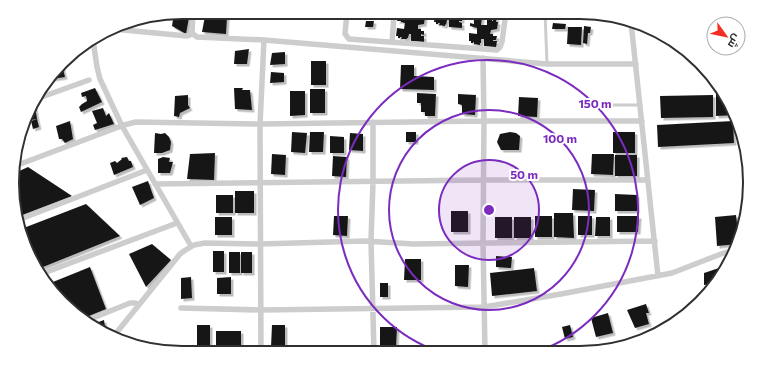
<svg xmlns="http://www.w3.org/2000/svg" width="762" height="365" font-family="Commissioner,Cairo,sans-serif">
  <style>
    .building { fill: #171717; filter: url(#shadow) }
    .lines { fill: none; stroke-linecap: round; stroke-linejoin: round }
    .lane { stroke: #cdcdcd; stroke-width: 3 }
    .street { stroke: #cdcdcd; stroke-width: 5.5 }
    .ring { fill: none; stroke: #7b2cbf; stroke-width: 2 }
    .rim { fill: none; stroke: #303030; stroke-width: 2 }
    .centre { fill: #7b2cbf; stroke: #fff; stroke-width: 2 }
    .ring-label { font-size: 12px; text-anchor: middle; font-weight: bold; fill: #7b2cbf; stroke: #fff; stroke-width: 4; stroke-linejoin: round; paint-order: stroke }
  </style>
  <defs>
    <filter id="shadow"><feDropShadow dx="2.5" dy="2.5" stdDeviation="0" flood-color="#0004"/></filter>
  </defs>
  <rect width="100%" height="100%" fill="#fff"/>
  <path class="building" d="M182 12H190L186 34 172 26 174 13Z
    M402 12H409L408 20H414L415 12H419V16H420L421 13H424V17H425L424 24 418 25V29H421V31H424V35L421 34V36H424V42L411 41V34H409L408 38H407V39H401L402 37H400V38H398V36H396L397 28 404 29 405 23 401 22V21H397L398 18 401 19V15H398V13H402Z
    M442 12H456V15L459 16V17L462 18V21H459V22L462 23V28L449 27V20H447L446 25 445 24V26L439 25 440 23H438V24H436V22H434L435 14 442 15Z
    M205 16 227 17 226 34 202 32Z
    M475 17H482L481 25H487V17H492V21H493V18H497L496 22H498L497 29 491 30 490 34H493V36H497L496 40H493V41H497L496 47 484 46V39H481V43H480V45L474 44V42H473V43H471V41H469V33L477 34V28L470 26V23L474 24V20H471V18H475Z
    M366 21H374L373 27H365Z
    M553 23 566 24 565 29H552Z
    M584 26 591 27 590 33H588L587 44 583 43Z
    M568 27H582L581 45 567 44Z
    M249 49 247 64H234L235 51Z
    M285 52V64L270 65 272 53Z
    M66 61V64L62 65 65 77 52 79 51 77Z
    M311 61H326V85H311Z
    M401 65H414V76L434 77V90L400 89Z
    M271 72 284 73V82L270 83Z
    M95 88 102 102 81 112 79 107 82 104 87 101 86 96 82 97 81 93Z
    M234 88H243L242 90H250L252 110 235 109Z
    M310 89H325V113H310Z
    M290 91H305V115L290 116Z
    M716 91H719L736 115 716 116Z
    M417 93 436 94 435 116H425V112H421V103H417Z
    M458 94 476 95 475 115 462 114V105L458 104Z
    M188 95V105L190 108 180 113 179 117 174 116 175 96Z
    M713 95V117L661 118 660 96Z
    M519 97 538 98 537 117 518 116Z
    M35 107 37 119 31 120 30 114 32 108Z
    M103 108 106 116 109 113 114 124 95 130 93 125 97 123 92 111Z
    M37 119 39 127 33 129 31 121Z
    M70 121 73 139 65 143 62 139H59L56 126Z
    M733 121 734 143 658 147 657 125Z
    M292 132 307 133 305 153 291 152Z
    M310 132H324L323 152H309Z
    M406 132H416V142H406Z
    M510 132 516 133 520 136 519 150H501L497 142 500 134Z
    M613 132H635V153H613Z
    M155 133 161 134 165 133 169 137 171 142 170 150 162 153H154Z
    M350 133 363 134V151L349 150Z
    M330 136 344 137V153H330Z
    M215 153 214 180 187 179 190 154Z
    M272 154 286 155 285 175 271 174Z
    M592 154H614L613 175 591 174Z
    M615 155H637V176H615Z
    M333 156 347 157 346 177 332 176Z
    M127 157 129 161H131L133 167 114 175 110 163 115 161 117 163 122 159 121 158Z
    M163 157 170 158 169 162H173L170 173H158V159Z
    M28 167 72 196 17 217 13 205 15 173Z
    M148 181 154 198 140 205 132 187Z
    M573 189 595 190 594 211 572 210Z
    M235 191H254V213H235Z
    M615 194 637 195V211H615Z
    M216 195H233V213H216Z
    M86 204 120 236 38 269 30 258 21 229Z
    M451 211H468V232H451Z
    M554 213H573L574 238 554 237Z
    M736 215 739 240 738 244 717 246 715 217Z
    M334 216H348L347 236 333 235Z
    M535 216H552V237H535Z
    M578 216H592V235H578Z
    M617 216H639L638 232H617Z
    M215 217H232V235H215Z
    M495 217H512V238H495Z
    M514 217H531V238H514Z
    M596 217H610V236H595Z
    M152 244 171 260 146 287 129 254Z
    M213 251H224V272H213Z
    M229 252H240V273H229Z
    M241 252H252V273H241Z
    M496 256 512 257 511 268 496 267Z
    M405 259H421V280H404Z
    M728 264 726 268 721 275V266Z
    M455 265H469L468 287 455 286Z
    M90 267 106 309 84 318 62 303 48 284Z
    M534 268 537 291 492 296 490 273Z
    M719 268 720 278 717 283 704 285V273Z
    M191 277 192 298 181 299V278Z
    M231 277V294H217V278Z
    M380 283H388V297H380Z
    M646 304 649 313H646L649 324 635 328 627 310Z
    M608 313 613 333 596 337 591 318Z
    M104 320 106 333 93 324Z
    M197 325H210V348H197Z
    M272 325H285V347H271Z
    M570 325 573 337 565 339 562 327Z
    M380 327H397L396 348H380Z
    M216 331H241V351H216Z"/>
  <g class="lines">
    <path class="lane" d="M545 12 547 64
      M581 105H640"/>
    <path class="street" d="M193 12 192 32 193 34 197 37 264 40 547 64H636
      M347 12 345 34 349 39 497 50 500 47 502 42 506 12
      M377 12 391 13 394 16 392 42
      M631 22 658 276
      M113 29 187 36 193 34
      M93 40 97 67 100 79 122 126 191 246
      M36 99 89 80
      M373 122V182L371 241 374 352
      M15 166 124 125 136 122 260 124 484 121 483 58
      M155 184 484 180H648
      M18 220 147 170
      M41 274 177 223
      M181 308 261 310 484 307 561 294 672 273 721 254 736 249
      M88 320 130 303H135L139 305
      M113 337 180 254 184 251 194 245 205 243 260 244 365 241 413 244 655 241
      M485 352 483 242 484 121H642
      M261 353 260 124 264 40"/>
  </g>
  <circle cx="489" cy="210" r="50" fill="#7b2cbf" fill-opacity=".12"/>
  <g class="ring">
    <circle cx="489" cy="210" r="50"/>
    <circle cx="489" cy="210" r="100"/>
    <path d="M440 352A150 150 0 1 1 539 351"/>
  </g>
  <path d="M0 0H762V365H0ZM182 19H580A163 163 0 0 1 743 182V183A163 163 0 0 1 580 346H182A163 163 0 0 1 19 183V182A163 163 0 0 1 182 19Z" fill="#fff" fill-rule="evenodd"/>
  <path class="rim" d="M182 19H580A163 163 0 0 1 743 182V183A163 163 0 0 1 580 346H182A163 163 0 0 1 19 183V182A163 163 0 0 1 182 19Z"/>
  <circle cx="489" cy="210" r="6" class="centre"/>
  <g class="ring-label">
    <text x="595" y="108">150 m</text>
    <text x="560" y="143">100 m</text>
    <text x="524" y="179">50 m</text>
  </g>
  <g transform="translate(726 36) rotate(123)"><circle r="19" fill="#ffffff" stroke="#acacac"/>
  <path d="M0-3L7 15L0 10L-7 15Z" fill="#f42d25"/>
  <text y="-6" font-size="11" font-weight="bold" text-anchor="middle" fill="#303030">ش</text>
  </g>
</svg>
